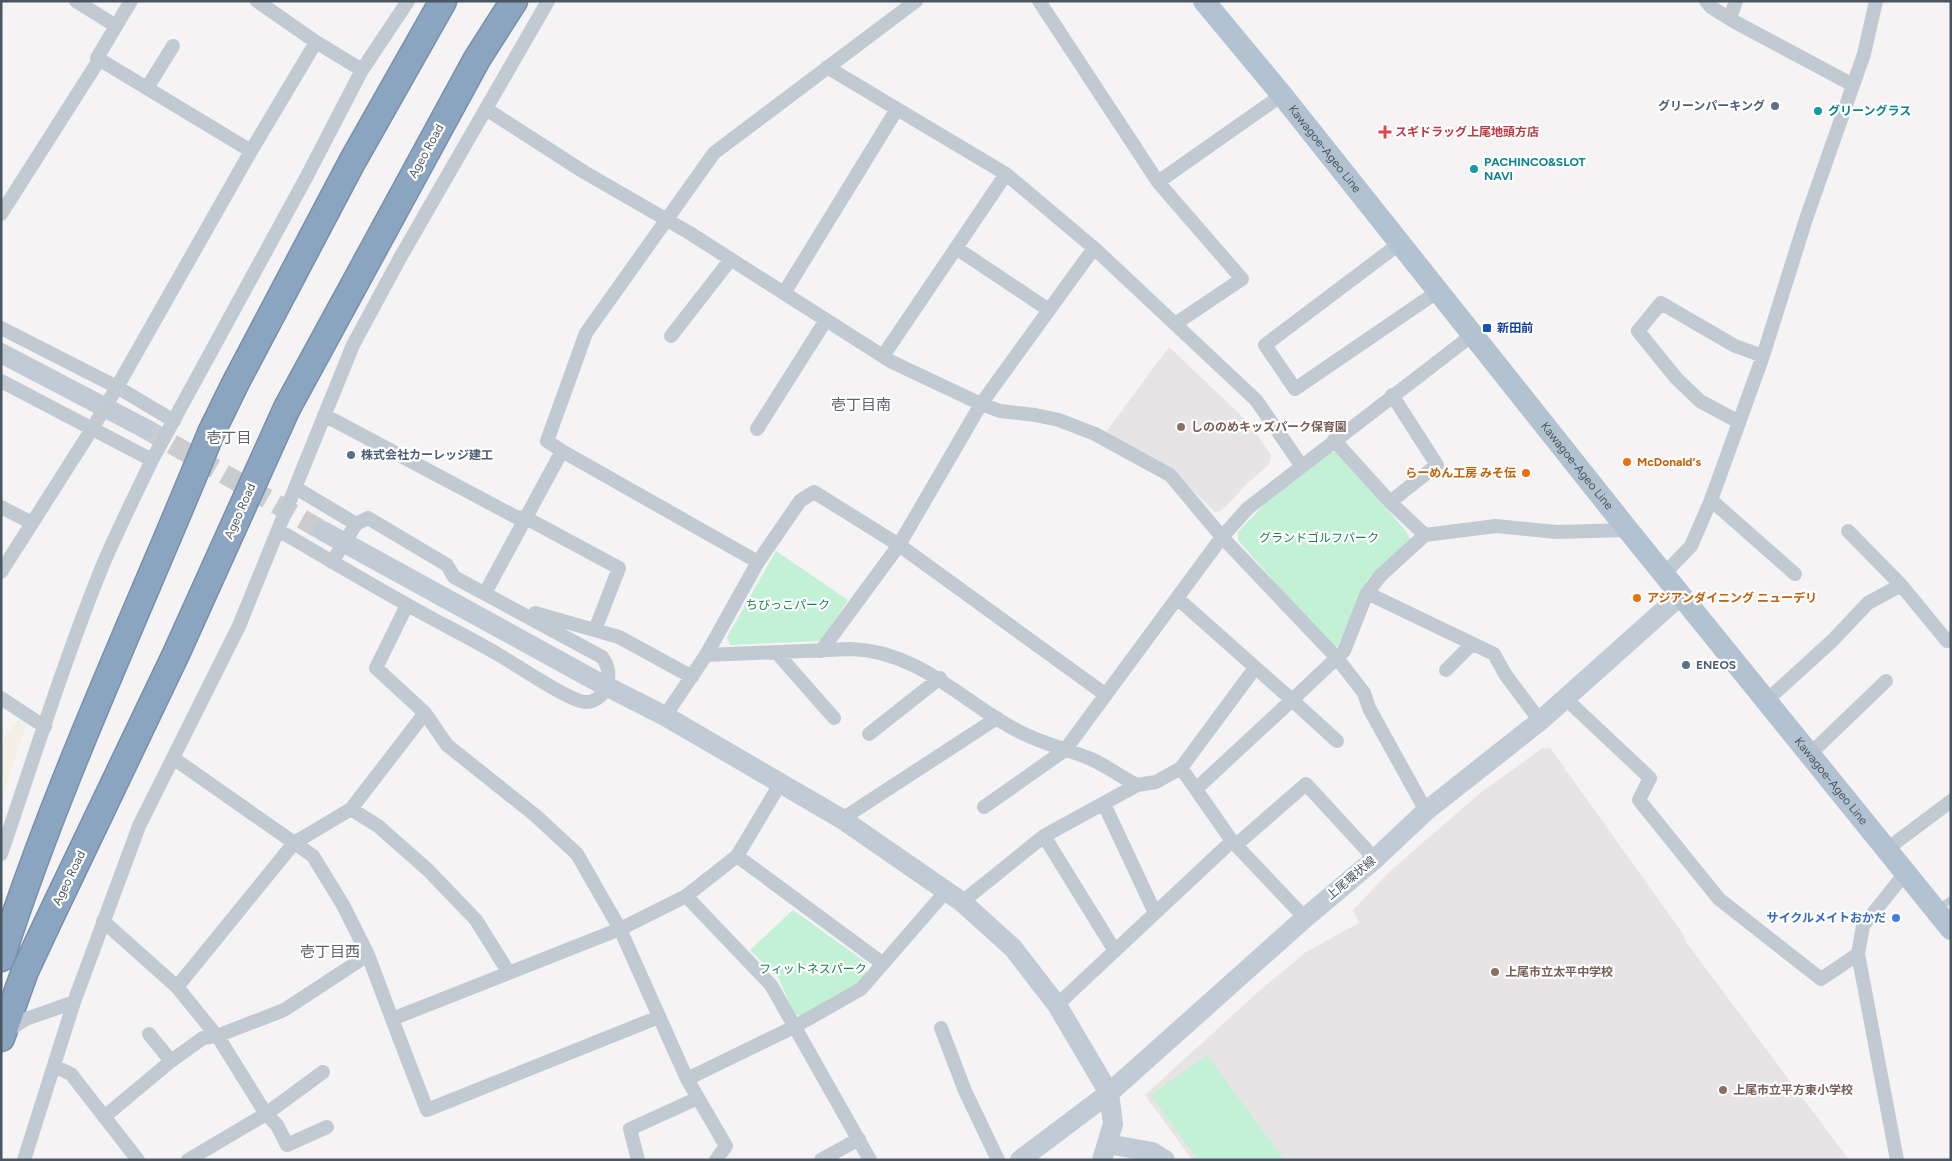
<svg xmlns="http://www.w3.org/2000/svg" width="1952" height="1161" font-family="Figtree,'Noto Sans JP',sans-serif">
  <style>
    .education { fill: #e6e4e5 }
    .green { fill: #c3f1d5 }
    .sand { fill: #f5f0e5 }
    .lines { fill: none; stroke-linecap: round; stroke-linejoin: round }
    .secondary-tunnel { stroke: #caccce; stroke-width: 20; stroke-dasharray: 20 10; stroke-linecap: butt }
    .highway-casing { stroke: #7690ad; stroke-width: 29 }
    .lane { stroke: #c1cad2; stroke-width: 7 }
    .street { stroke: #c1cad2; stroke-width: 14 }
    .secondary { stroke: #c1cbd6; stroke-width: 20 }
    .primary { stroke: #b3c2d1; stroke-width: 22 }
    .highway { stroke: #8ba5c1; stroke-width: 26 }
    .street-bridge { stroke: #c1cad2; stroke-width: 14 }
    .service-dot { fill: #5c6f8a; stroke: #fff; stroke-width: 2 }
    .culture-dot { fill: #0f9aa8; stroke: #fff; stroke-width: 2 }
    .health-dot { fill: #e0444e; stroke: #fff; stroke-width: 2 }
    .transit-dot { fill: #1a4fb4; stroke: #fff; stroke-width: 2 }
    .education-dot { fill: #8d6e63; stroke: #fff; stroke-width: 2 }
    .food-dot { fill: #e8710a; stroke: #fff; stroke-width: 2 }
    .shop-dot { fill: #3f7fe0; stroke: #fff; stroke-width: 2 }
    .labels { text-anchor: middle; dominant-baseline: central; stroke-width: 4.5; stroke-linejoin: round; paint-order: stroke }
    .service-label { font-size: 12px; font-weight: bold; fill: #4e5e75; stroke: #fff; text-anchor: start }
    .culture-label { font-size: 12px; font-weight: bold; fill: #0d838f; stroke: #fff; text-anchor: start }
    .health-label { font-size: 12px; font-weight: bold; fill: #be3a42; stroke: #fff; text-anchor: start }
    .street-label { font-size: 12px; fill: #4a5661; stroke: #fff }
    .transit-label { font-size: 12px; font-weight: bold; fill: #164399; stroke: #fff; text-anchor: start }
    .education-label { font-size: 12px; font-weight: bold; fill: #785e54; stroke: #fff; text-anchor: start }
    .food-label { font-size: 12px; font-weight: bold; fill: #c56008; stroke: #fff; text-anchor: start }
    .park-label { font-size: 12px; fill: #17864f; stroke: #fff }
    .shop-label { font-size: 12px; font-weight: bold; fill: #366cbe; stroke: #fff; text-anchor: end }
    .quarter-label { font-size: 15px; fill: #5f6368; stroke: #fff }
  </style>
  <rect width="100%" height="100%" fill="#f5f3f3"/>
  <path class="education" d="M1169 347 1248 422 1271 455 1269 464 1247 484 1221 511 1215 512 1176 474 1106 432Z
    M1550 748 1683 934 1686 942 1849 1160H1192L1145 1095 1258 992 1306 952 1359 923 1353 910 1389 872 1479 794 1541 749Z"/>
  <path class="green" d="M1327 452H1336L1406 531 1411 540 1367 580 1338 646 1331 647 1238 540V532L1276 492Z
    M776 551 848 600 821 641 730 645 727 637Z
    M793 910 868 964C866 989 822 1005 802 1016L794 1014 779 979 750 950Z
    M1207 1055 1284 1160H1198L1151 1095Z"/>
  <path class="sand" d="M19 718 27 723 1 801V744Z"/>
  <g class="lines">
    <path class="secondary-tunnel" d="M146 429 323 531"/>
    <defs>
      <path id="highway" d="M1 958C59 778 140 608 211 433L236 382 352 162 443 1
        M1 1038 25 971 47 924 176 654 287 408 477 59 514 1"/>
    </defs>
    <use href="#highway" class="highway-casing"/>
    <path class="lane" d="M1938 908 1951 900"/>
    <path class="street" d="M76 1 116 26 97 58 251 151
      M257 1 316 42 362 70
      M1039 1 1158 182 1242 279 1175 324
      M1706 1 1711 7 1735 22 1853 85
      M1730 18 1736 1
      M116 26 131 1
      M147 88 173 46
      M486 109 584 172 688 232 892 362 981 404 1000 411 1035 415 1059 420 1095 434 1170 475 1222 537 1337 658 1364 693 1369 708 1426 811
      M1158 182 1282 95
      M1 214 99 60
      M1399 244 1265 345 1295 389 1437 292
      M956 248 1049 310
      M1094 248 1256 400 1301 465
      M784 293 897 109 827 67
      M1 328 117 387 174 421
      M671 336 731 259
      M883 356 1006 174 897 109
      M1 381 152 460
      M117 387 251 151 316 42
      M324 415 516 517 526 518 619 568 595 630
      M1739 422 1700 401 1676 378 1638 331 1661 303 1735 346 1763 356
      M757 429 826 320
      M562 451 547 441 586 333 714 153 916 1
      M1711 500 1795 574
      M1390 502 1437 465 1392 395
      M1 507 32 523
      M278 530C321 555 363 580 406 604 437 622 469 637 499 655 517 665 569 701 585 702 596 703 607 692 608 681 609 671 608 665 602 657L454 577 447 565 368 518 356 524 296 488
      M1848 531 1901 585 1947 641
      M1425 535 1496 526 1556 532 1628 530
      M1 572 92 429
      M1664 574 1691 546 1711 500 1763 356 1806 219 1864 54 1876 1
      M485 593 562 451 758 562
      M1367 593 1494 654 1505 674 1540 721
      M1177 598 1292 700 1344 651 1367 593 1381 575 1425 535 1390 502 1334 440
      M407 605 376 668 425 713 447 745 536 816 577 854 620 929 687 1079 726 1146 716 1160
      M535 613 619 637 692 677
      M821 651 899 545 981 404 1094 248 1006 174
      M776 652 834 718
      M706 655 851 649C920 651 963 703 1020 732 1043 744 1068 749 1091 759 1107 766 1121 777 1137 785L1156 782 1181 768 1255 668
      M1446 670 1472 644
      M1 698 45 727
      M1566 699 1650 778 1639 800 1719 899 1821 979 1858 954
      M1766 701 1832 641 1868 603 1901 585
      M665 716 706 655 758 562 800 501 814 492 899 545 1106 695
      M869 734 940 678
      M1809 755 1886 681
      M173 758 313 856 343 905 368 955 392 1019 620 929 686 896 737 856 780 784
      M1181 768 1232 841 1305 918
      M1196 789 1292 700 1337 741
      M1104 804 1155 913
      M984 807 1065 750 1222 537 1248 508 1471 336
      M351 809 425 713
      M842 819 997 718
      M1044 836 1115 951
      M1236 845 1306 784 1375 859
      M1887 849 1951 801
      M1 854C34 758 64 661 102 567 117 531 135 496 152 460L307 176 362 70 408 1
      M737 856 882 963
      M686 896 771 985 870 1160
      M962 902 1044 836 1137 785
      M103 921 177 987 220 1040 266 1114 277 1125 287 1145 327 1127
      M177 987 294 843 351 809 378 826 428 870 476 920 509 973
      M1057 1005 1232 841
      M392 1019 427 1110 659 1017
      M941 1028 965 1091 998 1160
      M6 1032 26 1019 74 1002
      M171 1061 203 1038 217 1036 284 1010 368 955
      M54 1066 71 1074 138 1160
      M687 1079 794 1027 861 989 947 890
      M104 1117 171 1061 149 1034
      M24 1160 74 1002 139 826 239 626 353 345 400 258 548 1
      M188 1160 266 1114 323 1072
      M638 1160 630 1129 698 1098
      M821 1160 859 1139
      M1897 1160 1858 954 1863 926 1906 872"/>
    <path class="secondary" d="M1 353 146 429
      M323 531 596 681 665 716 842 819 962 902 1013 948 1057 1005 1109 1093 1113 1124 1102 1160
      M1108 1144 1152 1152 1165 1160
      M1020 1160 1109 1093 1305 918 1375 859 1426 811 1540 721 1681 595"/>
    <path class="primary" id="s1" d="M1204 1 1282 95 1628 530 1951 929"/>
    <use href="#highway" class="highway"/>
    <path class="street-bridge" d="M92 429 117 387
      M332 562 356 524"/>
  </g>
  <g class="service-dot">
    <circle cx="1775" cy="106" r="5"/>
    <circle cx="351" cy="455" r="5"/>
    <circle cx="1686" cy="665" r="5"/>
  </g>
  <g class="culture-dot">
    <circle cx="1818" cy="111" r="5"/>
    <circle cx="1474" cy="169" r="5"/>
  </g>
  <path class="health-dot" d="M1382.5 124.5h5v5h5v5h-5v5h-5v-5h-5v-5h5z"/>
  <rect class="transit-dot" x="1482" y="323" width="10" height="10" rx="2.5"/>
  <g class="education-dot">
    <circle cx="1181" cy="427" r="5"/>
    <circle cx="1495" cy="972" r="5"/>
    <circle cx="1723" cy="1090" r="5"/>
  </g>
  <g class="food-dot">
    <circle cx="1627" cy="462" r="5"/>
    <circle cx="1526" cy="473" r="5"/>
    <circle cx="1637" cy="598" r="5"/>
  </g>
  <circle class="shop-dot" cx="1896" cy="918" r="5"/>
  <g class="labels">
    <g class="service-label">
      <text x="1765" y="106" text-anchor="end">グリーンパーキング</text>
      <text x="361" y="455">株式会社カーレッジ建工</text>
      <text x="1696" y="665">ENEOS</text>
    </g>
    <g class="culture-label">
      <text x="1828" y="111">グリーングラス</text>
      <text x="1484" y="162">PACHINCO&amp;SLOT<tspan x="1484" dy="14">NAVI</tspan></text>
    </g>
    <g class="health-label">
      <text x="1395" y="132">スギドラッグ上尾地頭方店</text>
    </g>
    <g class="street-label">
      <text stroke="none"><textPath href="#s1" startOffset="191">Kawagoe-Ageo Line</textPath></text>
      <text transform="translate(426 151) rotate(-61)">Ageo Road</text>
      <text stroke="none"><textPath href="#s1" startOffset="596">Kawagoe-Ageo Line</textPath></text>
      <text transform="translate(240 511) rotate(-66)">Ageo Road</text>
      <text stroke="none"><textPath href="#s1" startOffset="1001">Kawagoe-Ageo Line</textPath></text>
      <text transform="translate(69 878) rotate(-64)">Ageo Road</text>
      <text transform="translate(1351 878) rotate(-40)">上尾環状線</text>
    </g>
    <g class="transit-label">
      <text x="1497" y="328">新田前</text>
    </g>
    <g class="education-label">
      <text x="1191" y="427">しののめキッズパーク保育園</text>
      <text x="1505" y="972">上尾市立太平中学校</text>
      <text x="1733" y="1090">上尾市立平方東小学校</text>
    </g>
    <g class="food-label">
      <text x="1637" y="462">McDonald's</text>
      <text x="1516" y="473" text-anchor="end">らーめん工房 みそ伝</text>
      <text x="1647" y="598">アジアンダイニング ニューデリ</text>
    </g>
    <g class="park-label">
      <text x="1319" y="538">グランドゴルフパーク</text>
      <text x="788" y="605">ちびっこパーク</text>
      <text x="813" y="969">フィットネスパーク</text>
    </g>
    <g class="shop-label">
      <text x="1886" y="918">サイクルメイトおかだ</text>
    </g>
    <g class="quarter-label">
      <text x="861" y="405">壱丁目南</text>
      <text x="229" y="438">壱丁目</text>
      <text x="330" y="952">壱丁目西</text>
    </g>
  </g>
  <rect width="1952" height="1161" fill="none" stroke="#4a5661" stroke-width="5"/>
</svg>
